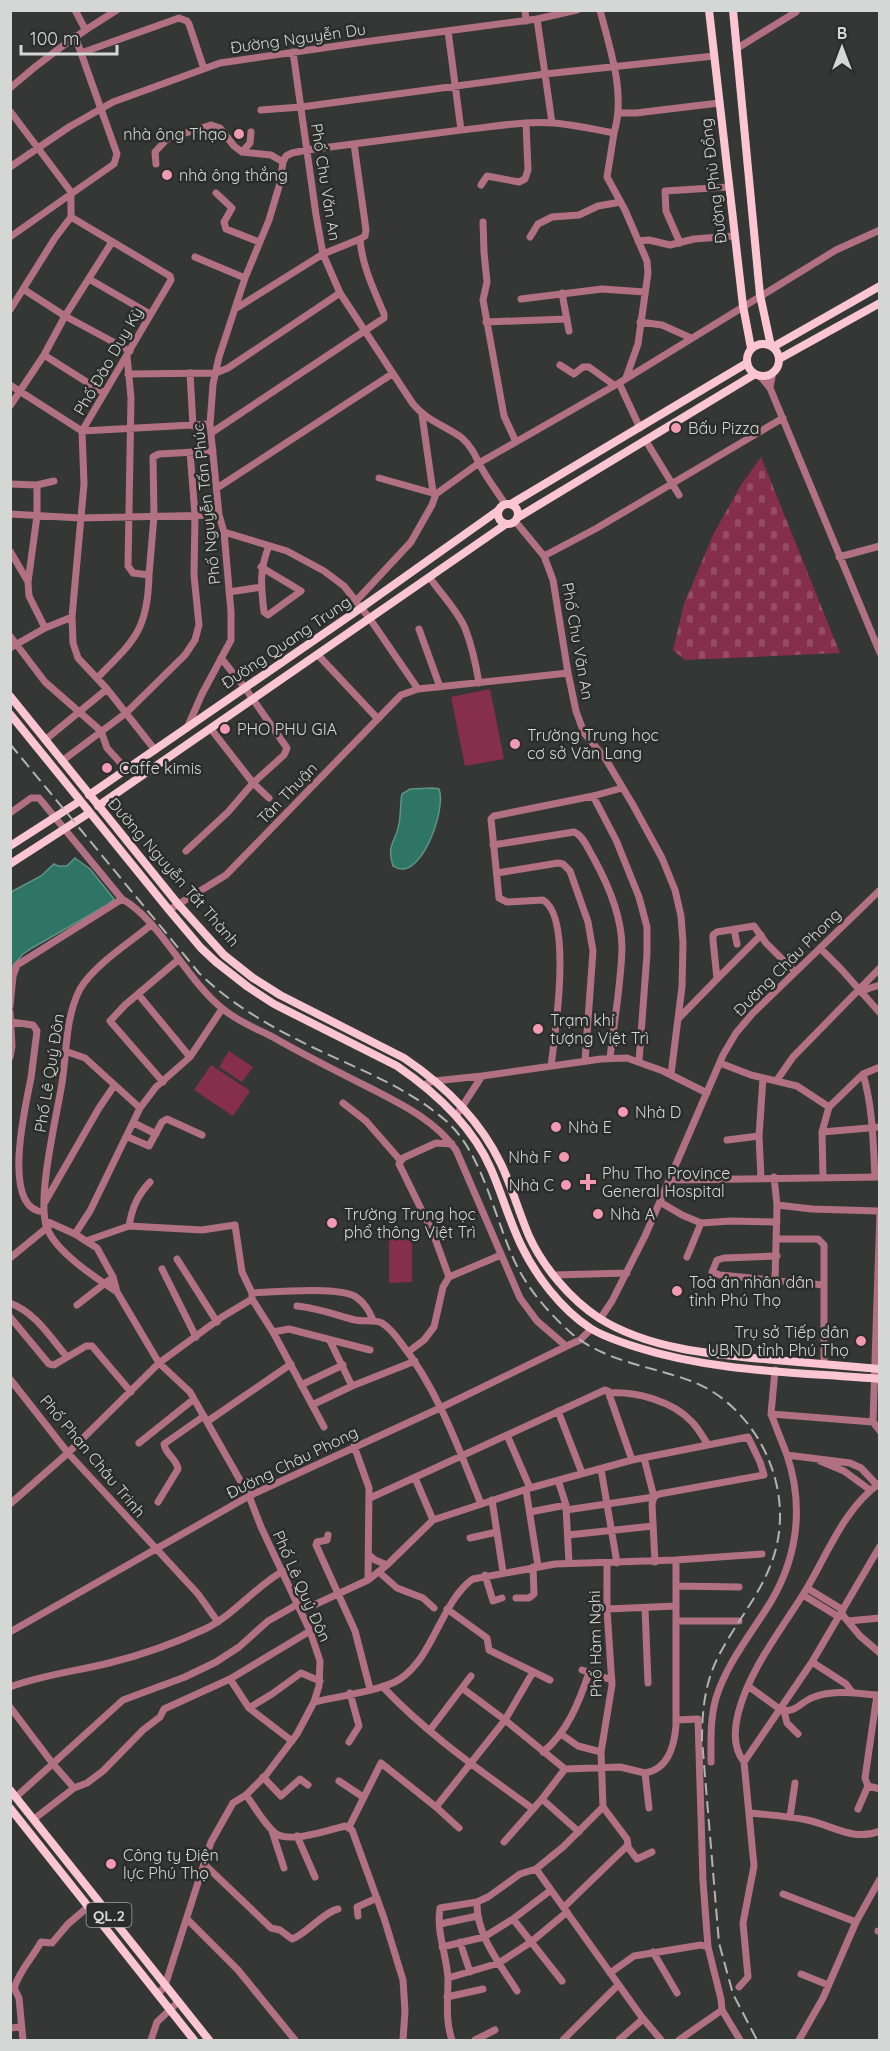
<svg xmlns="http://www.w3.org/2000/svg" width="890" height="2051" font-family="Quicksand,sans-serif">
  <style>
    .cemetery { fill: url(#cemetery-stones) }
    .pitch { fill: #862f4c }
    .water { fill: #2e7565; stroke: #609287; stroke-width: 1.5 }
    .lines { fill: none; stroke-linecap: round; stroke-linejoin: round }
    .minor { stroke: #b17182; stroke-width: 7 }
    .major { stroke: #fbc5d2; stroke-width: 8 }
    .rail { stroke: #b2b4b4; stroke-width: 2; stroke-dasharray: 12 6; stroke-linecap: butt }
    .poi-dot { fill: #f19ab1; stroke: #2a2d2c; stroke-width: 2 }
    .labels { text-anchor: middle; dominant-baseline: central; stroke-width: 5; stroke-linejoin: round; paint-order: stroke }
    .shield { fill: #2a2d2c; stroke: #a2a4a4; stroke-width: 1.5 }
    .shield-label { font-size: 15px; font-weight: bold; fill: #d5d7d7 }
    .street-label { font-size: 16px; fill: #d5d7d7; stroke: #2a2d2c }
    .poi-label { font-size: 16px; fill: #d5d7d7; stroke: #2a2d2c; text-anchor: start }
  </style>
  <defs>
    <pattern id="cemetery-stones" width="16" height="16" patternUnits="userSpaceOnUse" patternTransform="scale(1.5)"><rect width="16" height="16" fill="#862f4c"/><path d="M2 7V4a2 2 0 0 1 4 0v3zM10 15v-3a2 2 0 0 1 4 0v3z" fill="#964c65"/></pattern>
  </defs>
  <rect width="100%" height="100%" fill="#343736"/>
  <path class="cemetery" d="M761 457 840 653 685 660 673 650 684 604 713 535 741 485Z"/>
  <path class="pitch" d="M490 689 504 759 465 766 451 697Z
    M229 1051 253 1067 242 1082 219 1067Z
    M211 1065 250 1091 233 1116 194 1090Z
    M389 1238H412V1282L389 1283Z"/>
  <path class="water" d="M433 788 439 789C447 809 420 885 393 866 386 844 396 842 399 824 401 814 400 804 402 794L410 789Z
    M75 858 90 869 114 899 107 905 32 948 23 954 11 968V892L41 876 54 864 58 866H67Z"/>
  <g class="lines">
    <path class="minor" d="M75 10 85 29
      M525 10 526 21
      M600 10C610 50 626 93 614 133
      M736 49 796 12
      M293 52 316 215 323 254 340 293 413 404C427 421 446 426 462 438 471 446 475 455 480 465 487 479 497 491 505 504
      M81 53 179 18 187 21 189 24 204 69
      M10 88C44 58 79 33 117 10
      M261 110 301 107 545 74 537 19
      M10 111 71 192V194L10 237
      M619 113H636L719 103
      M552 123 545 74 714 56
      M461 130C492 127 523 121 554 123 574 125 594 129 614 133L607 177 625 210 647 261 648 273 638 344 626 378
      M251 132 250 143 242 152 271 155 283 162
      M156 164 155 152 167 139 211 125 220 128 234 146 242 152
      M10 167 69 127 113 102 220 63 364 42 537 19 577 10
      M481 185 487 176 519 182 525 179 528 170 526 123
      M216 193 232 208 224 222 226 229 259 242
      M483 222 484 252 487 282 483 300 504 416 516 442
      M530 237 538 224 552 217 579 215 598 206 621 202
      M638 241 649 240 670 245 694 239 734 236
      M680 243 666 211 665 191 728 187
      M195 257 245 278
      M89 279 150 314
      M23 289 65 316 130 351
      M562 293 569 331
      M521 299 602 289 645 292
      M235 309 323 254 360 239
      M10 310 55 238 71 217V194L114 164 117 154 75 36
      M486 322 567 319
      M640 322 662 325 691 338
      M44 355 104 393
      M560 365 574 374 583 367H589L614 385
      M190 373 193 426
      M128 374 216 373 228 368 340 293
      M759 375 770 388 880 653
      M619 383 640 428
      M10 385 82 431 210 424
      M770 387 773 372
      M10 406 44 355 65 316 112 242
      M422 415 433 492
      M211 433 384 318V314C374 290 362 266 360 239L365 236 366 230 354 144
      M646 441 679 495
      M379 478 436 494
      M10 484 37 485V516L28 582 29 596 45 628
      M37 485 54 481
      M217 488 392 374
      M10 514 80 518 219 515
      M515 521 544 556 553 580 568 673 576 711 584 733 605 758 633 805 662 858 675 890 681 916 683 943 682 987 671 1074
      M224 532 287 551 324 571 344 586 370 619 418 689 568 673
      M10 551 27 580
      M544 556 597 528 783 418
      M839 557 880 546
      M261 567 301 591 268 615 264 612C261 587 259 570 269 546
      M149 575 154 516 153 457 159 454 213 451
      M430 578C441 594 457 610 465 628 472 646 476 665 479 683
      M229 592 262 587
      M356 601 411 542 432 505 436 494 479 463 619 383 836 250 880 230
      M72 617 73 643 78 658 107 689 155 750
      M419 629 440 687
      M10 636 45 682 101 731 107 748 127 770
      M10 648 45 628 72 617 84 484 82 431 171 280 170 276 71 217
      M318 655 378 719
      M97 678C134 641 148 630 149 575L133 573 128 566 131 398 127 356
      M187 728 202 694 231 640V612L224 532 219 515 210 424 213 384 219 357 245 278 269 220 280 183 283 162 286 156 292 153 307 150 461 130 448 31
      M211 729 253 783 269 798
      M45 740 107 689
      M62 761 126 713 185 655 195 640 199 625 194 575 195 515 190 452
      M593 796 616 840 639 897 647 927V954L639 1061
      M10 813 31 798H39L122 899C160 920 186 980 223 1009 237 1021 255 1028 271 1036 304 1055 338 1072 372 1089 403 1105 436 1121 456 1150L520 1298 537 1321 566 1346
      M493 845 574 832C583 835 588 849 593 857 608 884 622 917 622 948 621 985 614 1022 610 1058
      M186 851 228 812 253 783 284 755 287 748 245 688 221 658
      M497 873 558 863 563 864 570 871 588 922 593 951 585 1061
      M169 910 226 875 401 695 418 689
      M734 929 737 944
      M820 948 841 969 880 1013
      M717 979 761 935
      M862 993 867 989 880 985
      M138 994 190 1057
      M10 1006 13 976 17 965 122 899
      M10 1012 12 1046 10 1057
      M679 1018 717 979 713 940V935L717 932 754 926 766 943 795 972
      M11 1022 33 1025 37 1031C35 1047 33 1062 31 1078 26 1104 0 1210 44 1212
      M65 1051 85 1058 140 1108
      M720 1063 751 1075 797 1086 829 1107 863 1074 880 1067
      M551 1066C555 1034 573 917 543 900L507 902 499 898 491 819 494 816 593 796 622 788
      M863 1074C873 1108 873 1142 875 1177
      M777 1080 793 1057 880 968
      M163 1082 110 1021 125 1005 178 960
      M423 1085 434 1081 482 1076
      M343 1103 366 1121 400 1160
      M456 1116 482 1076 601 1059 627 1058 663 1071 707 1093
      M134 1123 156 1134
      M822 1132 880 1127
      M128 1137 149 1146 162 1122 167 1119 202 1135
      M727 1140 759 1136
      M774 1177 777 1205 775 1281
      M823 1177 822 1132 829 1107
      M761 1178 759 1136 763 1078
      M669 1180 880 1177
      M45 1202 99 1108 114 1086
      M660 1202 682 1215 701 1223 731 1221 777 1222
      M777 1205 812 1209 878 1211
      M880 1211 873 1422 880 1431
      M46 1221 75 1234 97 1248 113 1277 117 1292 159 1363 190 1392 249 1496 261 1527 310 1631 320 1661 319 1686 314 1702 297 1734 266 1775 246 1795 233 1803 211 1842 169 1973 165 1986 158 1994
      M129 1226C132 1208 137 1196 150 1182
      M75 1234 90 1211 140 1108 156 1087 190 1057 222 1009
      M777 1239H818L824 1245V1364
      M86 1241 129 1226 202 1230 235 1225 242 1272 252 1293V1299L273 1332 324 1427
      M777 1256 724 1258 717 1260 712 1272 720 1275 824 1285
      M687 1257 701 1223
      M10 1258 49 1226
      M177 1259 217 1322
      M162 1269 196 1337
      M554 1275 627 1273
      M449 1277 433 1233 399 1164 403 1158 436 1143 452 1144
      M117 1292C96 1278 56 1252 47 1228 36 1200 57 1115 62 1083 67 1052 65 1018 80 989 94 965 129 943 151 925
      M252 1293C274 1292 340 1286 356 1297 365 1303 369 1311 373 1320
      M10 1303C36 1313 50 1337 67 1357
      M77 1305 113 1277
      M297 1306C317 1308 336 1315 355 1320 365 1322 373 1319 382 1323 390 1328 396 1336 401 1343 438 1390 459 1449 481 1504
      M10 1317 49 1364 54 1365 86 1346H92L131 1392
      M600 1319 612 1301 645 1236 723 1055 736 1033 753 1013 880 890
      M273 1332 289 1329 370 1350
      M330 1341 352 1386
      M408 1352 424 1340 434 1327 443 1287 449 1277 501 1255
      M775 1370 771 1414 787 1455 850 1463 861 1468 877 1485
      M10 1379 68 1453 198 1594 218 1622
      M301 1385 343 1365
      M609 1393C635 1391 673 1401 692 1422 698 1428 703 1437 708 1445
      M312 1405 352 1386 415 1361
      M558 1411 582 1473
      M771 1414 873 1422
      M208 1421 291 1364
      M507 1435 530 1488
      M139 1443 194 1399
      M354 1446 369 1488 368 1580
      M820 1461 844 1471 870 1490
      M601 1469 617 1563
      M415 1478 433 1520
      M526 1490 538 1566
      M370 1498 605 1390 608 1391 632 1460
      M492 1500 503 1572
      M158 1502 178 1469C177 1459 165 1454 164 1444L204 1416
      M10 1504 68 1453 159 1363 222 1317 252 1299
      M566 1507 569 1563
      M566 1510 654 1497 644 1458
      M530 1512 566 1505 558 1480
      M328 1535 327 1540 317 1542 316 1545 355 1631 370 1689
      M568 1535 653 1526
      M470 1538 497 1532
      M369 1555 375 1560 387 1565
      M676 1560 762 1554
      M379 1572 397 1588 423 1598 434 1608
      M485 1575 493 1601 502 1598
      M676 1586 739 1587
      M807 1588 843 1610
      M803 1595 839 1617
      M516 1598H529L534 1594 533 1567
      M645 1608 648 1683
      M447 1609 487 1638 489 1650 550 1680
      M607 1609 676 1606
      M301 1611 368 1580 387 1565 433 1520 530 1488 632 1460 748 1437 760 1462 764 1475 659 1494 654 1497 652 1504 655 1562
      M841 1613 860 1636 880 1653
      M676 1621H739
      M848 1621 880 1618
      M10 1632 249 1496 440 1408 571 1344 580 1340 591 1329
      M812 1662 846 1684 852 1692
      M582 1670 612 1680
      M533 1672 505 1720 565 1769 620 1767 645 1773
      M230 1679 249 1708 272 1694 301 1673 320 1681
      M748 1686 781 1710C797 1713 801 1701 814 1697 835 1689 859 1694 880 1695
      M10 1687C42 1675 77 1671 109 1663 142 1655 175 1643 205 1629 234 1615 255 1587 283 1571
      M383 1687C427 1734 481 1771 533 1809
      M877 1695 865 1778 868 1786 880 1789
      M314 1702C335 1697 384 1690 400 1679 428 1660 437 1622 457 1595 462 1589 466 1583 473 1579L555 1564 676 1560V1726C674 1747 668 1769 645 1773L649 1808
      M10 1707 53 1764 74 1788
      M249 1708 292 1741
      M784 1711 787 1723 798 1734
      M676 1720 698 1719 703 1881 708 1947
      M430 1730 471 1676
      M561 1734 578 1746 601 1752
      M349 1742 359 1726 350 1693
      M543 1752C567 1733 579 1702 589 1673
      M711 1762C711 1740 710 1719 716 1698 726 1666 747 1639 765 1611 797 1563 805 1509 787 1455
      M744 1762C733 1748 734 1730 738 1714 749 1670 781 1630 804 1593 827 1556 843 1509 880 1483
      M263 1777 281 1796 300 1779 308 1785
      M339 1781 363 1797
      M246 1795C255 1807 264 1824 275 1833 289 1844 329 1830 345 1826L352 1830 384 1918 403 1980 405 2011 403 2040
      M16 1797 123 1700 185 1677 216 1662 239 1647 268 1621 298 1604
      M542 1799 579 1832
      M436 1807 459 1828
      M858 1809 868 1786
      M750 1813C769 1815 788 1816 807 1820 832 1825 853 1842 880 1831
      M790 1817 795 1783
      M34 1819 74 1788 87 1783 103 1771 143 1730 160 1717 164 1709 230 1679 310 1631
      M349 1827 381 1763 436 1807 505 1720 462 1688
      M272 1831 284 1868
      M297 1836 315 1877
      M504 1842 542 1799 565 1769
      M627 1846 637 1859 652 1852
      M204 1864 271 1928 280 1930 292 1939C304 1936 322 1913 338 1909
      M536 1869 641 2016 661 2040
      M783 1894 856 1922
      M477 1902C476 1935 500 1964 517 1991
      M564 1907 628 1845 627 1839 603 1807
      M358 1916 357 1907 377 1898
      M187 1919 238 1970 295 2040
      M513 1919 562 1981
      M440 1924 477 1916
      M878 1931H880
      M460 1942 470 1972
      M442 1947 484 1937 513 1919 551 1890
      M653 1952 677 1993
      M610 1973 634 1956 701 1945 708 1947 721 1999 722 2010 740 2040
      M801 1974 828 1985
      M448 1978 499 1963 531 1942 567 1912
      M739 1987 748 1977 743 1923 754 1866 744 1762 812 1662 880 1546
      M447 1997 483 1989
      M10 2028 20 2027
      M23 2040 19 1998 14 1988C21 1968 31 1960 41 1942L52 1943 68 1924 88 1907
      M151 2040 157 2022 178 2002
      M452 2040C445 2020 448 2000 448 1979 447 1956 436 1932 440 1908L477 1902 488 1897 520 1874 536 1869 563 1847 603 1807 601 1752 612 1685 607 1609V1563
      M475 2040 495 2030
      M563 2040 618 1985
      M619 2040 643 2019
      M679 2040 722 2010
      M799 2040 823 1998 856 1922 880 1879"/>
    <path class="major" d="M709 10 743 306 751 348
      M733 10 760 295 771 346
      M747 360a16 16 0 1 1 32 0a16 16 0 1 1-32 0Z
      M773 347 880 286
      M779 359 880 303
      M498 514a10 10 0 1 1 20 0a10 10 0 1 1-20 0Z
      M511 504 747 363
      M517 518 755 374
      M10 696 178 904 224 955 253 978 280 995 404 1058C444 1085 480 1120 501 1164 512 1187 519 1213 529 1236 543 1267 571 1300 599 1318 649 1350 718 1355 775 1360 810 1363 845 1366 880 1369
      M10 714 169 910 201 948 216 962 248 987 274 1004 397 1066C435 1092 472 1125 491 1169 502 1194 509 1220 521 1245 536 1276 561 1309 590 1328 604 1337 621 1342 636 1347 714 1372 798 1372 880 1379
      M89 795 361 608 499 510
      M98 806 506 524
      M10 846 80 801
      M10 864 89 813
      M10 1790 209 2040
      M10 1808 194 2040"/>
    <path class="rail" d="M10 744 199 973C232 1005 271 1027 312 1047 358 1069 407 1087 445 1120 485 1154 495 1225 519 1270 532 1294 551 1315 571 1333 605 1362 651 1366 691 1381 744 1401 779 1458 780 1513 781 1573 745 1606 719 1655 705 1682 702 1710 702 1740L719 1943 733 1994 757 2040"/>
  </g>
  <g class="poi-dot">
    <circle cx="239" cy="134" r="6"/>
    <circle cx="167" cy="175" r="6"/>
    <circle cx="676" cy="428" r="6"/>
    <circle cx="225" cy="729" r="6"/>
    <circle cx="515" cy="744" r="6"/>
    <circle cx="107" cy="768" r="6"/>
    <circle cx="538" cy="1029" r="6"/>
    <circle cx="623" cy="1112" r="6"/>
    <circle cx="556" cy="1127" r="6"/>
    <circle cx="564" cy="1157" r="6"/>
    <path d="M585 1173h6v6h6v6h-6v6h-6v-6h-6v-6h6z"/>
    <circle cx="566" cy="1185" r="6"/>
    <circle cx="598" cy="1214" r="6"/>
    <circle cx="332" cy="1223" r="6"/>
    <circle cx="677" cy="1291" r="6"/>
    <circle cx="861" cy="1341" r="6"/>
    <circle cx="111" cy="1864" r="6"/>
  </g>
  <g class="labels">
    <rect class="shield" x="86.5" y="1903" width="45" height="24" rx="4.5"/>
    <g class="shield-label">
      <text x="109" y="1915">QL.2</text>
    </g>
    <g class="street-label">
      <text transform="translate(298 38) rotate(-8)">Đường Nguyễn Du</text>
      <text transform="translate(713 181) rotate(-97)">Đường Phù Đổng</text>
      <text transform="translate(326 182) rotate(81)">Phố Chu Văn An</text>
      <text transform="translate(108 361) rotate(-60)">Phố Đào Duy Kỳ</text>
      <text transform="translate(206 504) rotate(-96)">Phố Nguyễn Tấn Phúc</text>
      <text transform="translate(578 641) rotate(80)">Phố Chu Văn An</text>
      <text transform="translate(286 642) rotate(-34)">Đường Quang Trung</text>
      <text transform="translate(287 793) rotate(-46)">Tân Thuận</text>
      <text transform="translate(174 872) rotate(49)">Đường Nguyễn Tất Thành</text>
      <text transform="translate(787 962) rotate(-45)">Đường Châu Phong</text>
      <text transform="translate(49 1073) rotate(-81)">Phố Lê Quý Đôn</text>
      <text transform="translate(93 1456) rotate(50)">Phố Phan Châu Trinh</text>
      <text transform="translate(292 1462) rotate(-26)">Đường Châu Phong</text>
      <text transform="translate(302 1586) rotate(66)">Phố Lê Quý Đôn</text>
      <text transform="translate(595 1644) rotate(-91)">Phố Hàm Nghi</text>
    </g>
    <g class="poi-label">
      <text x="227" y="134" text-anchor="end">nhà ông Thạo</text>
      <text x="179" y="175">nhà ông thắng</text>
      <text x="688" y="428">Bấu Pizza</text>
      <text x="237" y="729">PHO PHU GIA</text>
      <text x="527" y="735">Trường Trung học<tspan x="527" dy="18">cơ sở Văn Lang</tspan></text>
      <text x="119" y="768">Caffe kimis</text>
      <text x="550" y="1020">Trạm khí<tspan x="550" dy="18">tượng Việt Trì</tspan></text>
      <text x="635" y="1112">Nhà D</text>
      <text x="568" y="1127">Nhà E</text>
      <text x="552" y="1157" text-anchor="end">Nhà F</text>
      <text x="602" y="1173">Phu Tho Province<tspan x="602" dy="18">General Hospital</tspan></text>
      <text x="554" y="1185" text-anchor="end">Nhà C</text>
      <text x="344" y="1214">Trường Trung học<tspan x="344" dy="18">phổ thông Việt Trì</tspan></text>
      <text x="610" y="1214">Nhà A</text>
      <text x="689" y="1282">Toà án nhân dân<tspan x="689" dy="18">tỉnh Phú Thọ</tspan></text>
      <text x="849" y="1332" text-anchor="end">Trụ sở Tiếp dân<tspan x="849" dy="18">UBND tỉnh Phú Thọ</tspan></text>
      <text x="123" y="1855">Công ty Điện<tspan x="123" dy="18">lực Phú Thọ</tspan></text>
    </g>
  </g>
  <rect width="890" height="2051" fill="none" stroke="#d5d7d7" stroke-width="24"/>
  <g transform="translate(842 48)" stroke="#2a2d2c" stroke-width="4.5" paint-order="stroke">
  <path d="M0-4.5L10 22L0 15L-10 22Z" fill="#d5d7d7"/>
  <text y="-9" font-size="16" font-weight="bold" text-anchor="middle" fill="#d5d7d7">B</text>
  </g>
  <path d="M21 45v9h96v-9" fill="none" stroke="#d5d7d7" stroke-width="3"/>
  <text x="30" y="45" font-size="18" fill="#d5d7d7" stroke="#2a2d2c" stroke-width="4.5" paint-order="stroke">100 m</text>
</svg>
